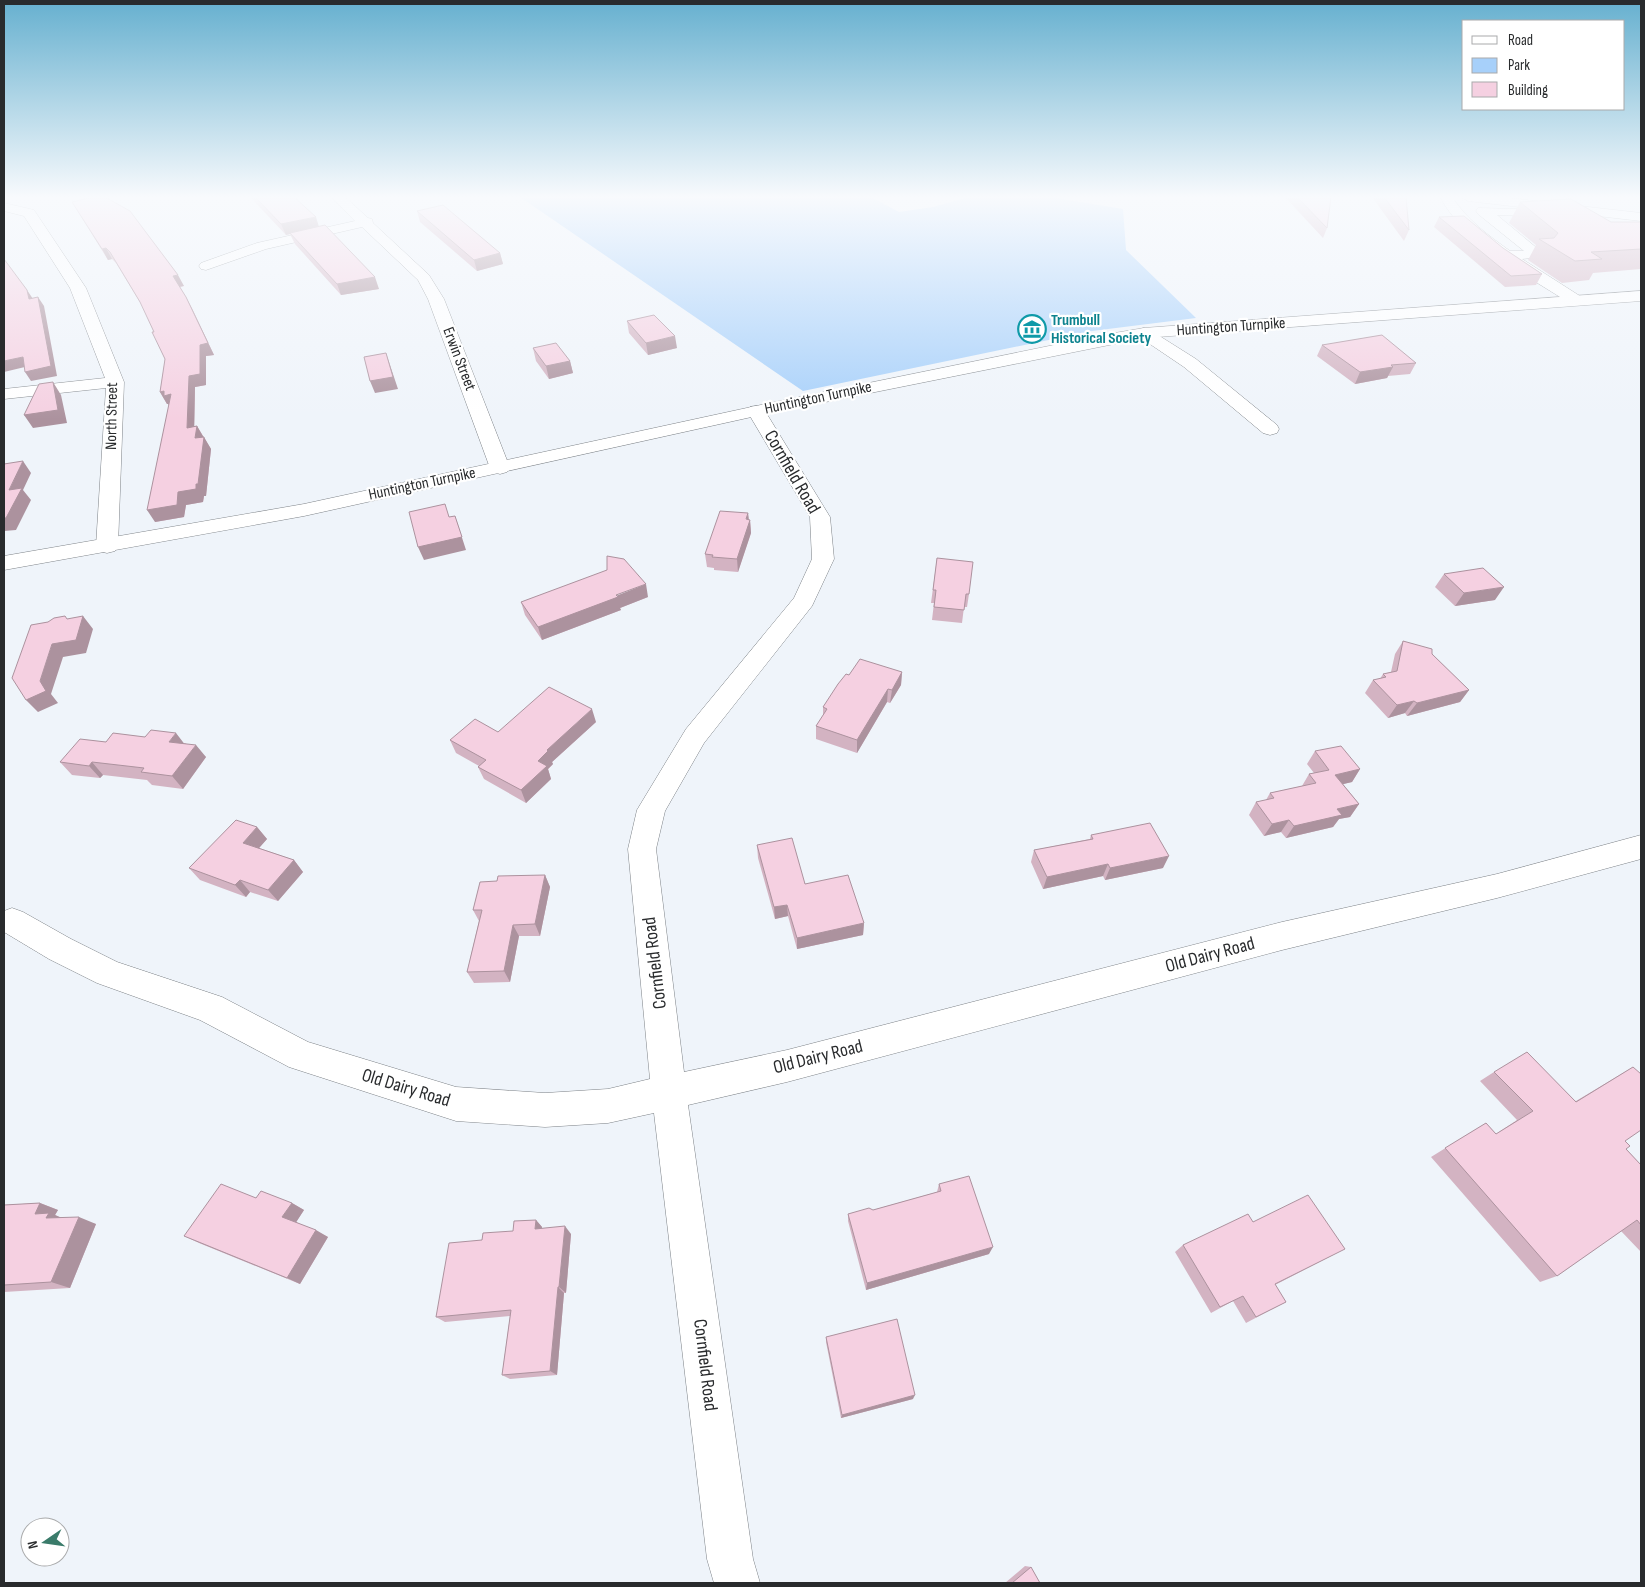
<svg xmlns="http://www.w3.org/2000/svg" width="1645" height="1587" font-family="'Sofia Sans Condensed',sans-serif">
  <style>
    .green { fill: #a7d0fa }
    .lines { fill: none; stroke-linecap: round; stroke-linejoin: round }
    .minor-casing { stroke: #7d8287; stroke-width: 1 }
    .major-casing { stroke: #7d8287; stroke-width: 1 }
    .minor { fill: #fff; fill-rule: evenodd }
    .major { fill: #fff; fill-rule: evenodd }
    .wall { fill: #d3b3c2 }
    .shaded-wall { fill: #ac929e }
    .building { fill: #f5d0e1; stroke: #ac929e }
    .labels { text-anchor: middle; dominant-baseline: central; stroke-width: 4.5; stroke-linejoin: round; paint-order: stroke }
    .far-culture-label { font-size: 16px; font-weight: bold; fill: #0d838f; stroke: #fff; text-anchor: start }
    .far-street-label { font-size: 16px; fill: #292b2d; stroke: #fff }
    .street-label { font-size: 19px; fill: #292b2d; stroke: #fff }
  </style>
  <rect width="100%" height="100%" fill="#eff4fa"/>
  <path class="green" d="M520 197H871L899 212 933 207 969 197H1050L1123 209 1126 250 1196 318 1092 331 803 391Z"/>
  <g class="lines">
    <defs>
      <path id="minor" d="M331 197H345L368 218 372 219 373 223 429 275 444 299 510 468 507 472 500 474 493 472 490 468 428 299 418 280 362 227 266 249 206 270 201 269 199 266 201 263 257 243 355 221Z
        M1440 197H1452C1467 220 1489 236 1510 251H1524L1478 214 1476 211 1478 208 1557 210 1559 213 1557 216 1552 217 1497 215 1544 254 1542 257 1522 259 1583 298 1585 301 1583 304H1571C1528 276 1465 244 1440 197Z
        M4 203 34 210 86 288 124 382 118 546 115 551 107 553 99 551 96 546 106 388 4 399V389L105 378 70 288 24 216 4 211Z
        M1144 328 1150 330 1196 359 1277 425 1279 429 1277 433 1270 435 1263 433 1184 367 1138 336 1136 333 1138 330Z
        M756 406 762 407 765 411 830 517 834 559 812 606 704 743 665 811 656 849 684 1072 787 1050 1282 922 1497 874 1641 835V859L1497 898 1282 950 787 1082 688 1105 753 1559 760 1583H714L707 1559 654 1113 608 1123 545 1127 456 1121 289 1067 200 1020 97 983 49 959 4 932V911L12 908 23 912 71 939 117 962 222 997 308 1042 456 1087 545 1093 608 1089 650 1079 628 849 637 810 686 729 794 598 812 559 810 517 747 411 750 407Z"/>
      <path id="major" d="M1461 197H1500L1641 213V221L1468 201Z
        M1641 291V301L1144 338 756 416 304 516 4 570V556L304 504 756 406 1103 335 1144 328Z"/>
    </defs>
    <use href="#minor" class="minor-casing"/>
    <use href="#major" class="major-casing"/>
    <use href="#minor" class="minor"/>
    <use href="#major" class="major"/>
  </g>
  <path class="wall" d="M250 197H296L297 200 319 227 379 289 341 295 295 244 290 234 286 235Z
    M1285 197H1331L1327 228 1323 238Z
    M1372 197H1406L1409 230 1404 241Z
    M72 202 184 286 180 287 192 308 214 355 206 356V385L195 387 194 426H197L211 449 206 496H204L203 502 186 505 184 517 155 522 169 405 168 404H167L160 392 165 359 154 332 143 307 116 263 112 259 108 260Z
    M1520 202 1611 222H1641V269L1593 273 1589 280 1562 283 1528 260 1536 245 1509 223Z
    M417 211 500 253 503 264 477 271 420 222Z
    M1439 217 1503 248 1542 274 1536 285 1505 287 1434 227Z
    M627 321 677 348 648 355 629 333Z
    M1322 345 1416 363 1410 374 1388 376 1387 378 1355 384 1317 356Z
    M533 348 570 361 573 373 549 379 536 361Z
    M748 513 749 520H750L751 533 738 572 714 570V568L707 567 705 554Z
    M937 558 969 594 967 607H964L962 623 932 620 934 603H931Z
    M1444 574 1495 600 1455 606 1435 587Z
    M648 597 620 608 621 610 542 640 525 615 521 602Z
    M1403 641 1432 654 1469 690 1460 702 1407 716 1405 713 1388 718 1365 693 1373 680 1380 679 1383 674 1391 672 1395 654Z
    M902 672 901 685 890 703 887 702 857 753 816 739V726L823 716V707L849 675Z
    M596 722 552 762 553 764 548 769 551 779 526 803 484 779 478 767 479 766 456 753 450 740 498 732Z
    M106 742 185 743 206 757 183 789 152 785 147 780 103 775 100 778 72 775 60 762Z
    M1315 751 1360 769 1352 782 1343 784 1359 804 1350 817 1339 819 1333 827 1286 838 1281 832 1264 836 1249 815 1256 802 1266 800 1270 793 1302 786 1309 774 1314 773 1307 764Z
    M257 827 267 839 259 848 294 860 303 872 278 901 250 892 246 897 200 880 189 868Z
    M1091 835 1163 868 1105 880 1103 876 1043 889 1031 862 1034 850 1090 839Z
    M757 845 805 884 864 923 863 935 797 949 788 916 775 919 758 858Z
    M545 875 550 887 540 936H519L510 982 474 983 467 972 479 921 473 910 497 881Z
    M1633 1067 1625 1141 1626 1149 1641 1165V1252L1621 1231 1557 1276 1540 1282 1431 1157 1486 1123 1496 1134 1517 1120 1480 1081 1494 1072 1576 1101Z
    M939 1184 989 1254 866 1290 848 1221V1214L873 1210 937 1192Z
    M256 1198 292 1203 304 1210 296 1222 328 1237 300 1284 199 1243 184 1236Z
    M40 1203 58 1210 55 1215 61 1218 96 1224 70 1288 4 1292V1205Z
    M536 1220 542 1227V1228L571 1234 566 1293H564L557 1375 510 1379 502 1375 510 1316 445 1322 436 1317 482 1240 513 1231Z
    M1253 1222 1333 1255 1275 1285 1286 1302 1246 1323 1233 1301 1211 1313 1175 1252 1183 1245Z
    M826 1337 913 1399 841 1418 826 1342Z
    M1025 1566 1031 1567 1040 1583H1005Z"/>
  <path class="shaded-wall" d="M316 217 319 227 286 235 281 224Z
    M106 248 112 259 108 260 102 249Z
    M500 253 503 264 477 271 474 260Z
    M178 275 184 286 178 287 173 276Z
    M375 277 379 289 341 295 337 284Z
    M27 290 33 299H29Z
    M38 297 44 306 57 376 31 381 25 372Z
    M186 297 214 355 206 356V385L195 387 194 440 187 428 189 376Z
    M675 336 677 348 648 355 646 343Z
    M386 353 398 389 375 393 370 381Z
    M23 357 29 366 4 372V361Z
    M570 361 573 373 549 379 546 366Z
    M1393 367 1387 378 1355 384 1360 372Z
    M53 382 61 395 67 423 33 428 24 415Z
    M164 391 171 394V408L168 404H167L160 392Z
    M197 426 204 438H195Z
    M204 437 211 449 206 496H204L203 502 186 505 184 517 155 522 147 510 178 492Z
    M23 461 31 473 23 490 31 500 16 530 4 531V518L9 490Z
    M748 513 749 523 750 520 751 533 738 572 737 559Z
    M455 516 466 550 424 560 418 547Z
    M646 584 648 597 620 608 621 610 542 640 538 627Z
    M1504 587 1495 600 1455 606 1464 593Z
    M83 616 93 629 86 653 63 657 51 694 58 703 38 712 26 700 40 681 52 644Z
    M902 672 901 685 890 703 892 690Z
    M888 689 887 702 857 753V740Z
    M1469 690 1460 702 1407 716 1417 703Z
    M1414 701 1405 713 1388 718 1397 705Z
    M592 709 596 722 552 762 553 764 548 769 551 779 526 803 521 790 538 761 547 750Z
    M176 733 186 746 169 742Z
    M196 745 206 757 183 789 172 776Z
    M92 762 103 775 100 778 89 766Z
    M1360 769 1352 782 1327 788 1335 775Z
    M1359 804 1350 817 1339 819 1333 827 1286 838 1294 826 1337 809Z
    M1289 820 1281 832 1264 836 1272 824Z
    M257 827 267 839 253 855 243 843Z
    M1169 856 1163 868 1105 880 1110 868Z
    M294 860 303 872 278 901 268 890Z
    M1108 864 1103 876 1043 889 1047 877Z
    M545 875 550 887 540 936 535 924Z
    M240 880 250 892 246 897 235 885Z
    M787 905 788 916 775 919 774 907Z
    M864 923 863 935 797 949V938Z
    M513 925 519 936 510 982 504 971Z
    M40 1203 58 1210 55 1215 67 1220 64 1226 35 1214Z
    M292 1203 304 1210 295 1224 282 1217Z
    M79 1217 96 1224 70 1288 51 1282Z
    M536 1220 542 1227 541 1236 535 1229Z
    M565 1226 571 1234 566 1293 559 1287Z
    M316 1230 328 1237 300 1284 287 1278Z
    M993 1247 989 1254 866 1290 867 1283Z
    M558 1287 564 1293 557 1375 550 1371Z
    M915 1395 913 1399 841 1418 842 1415Z"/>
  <path class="building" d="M93 197H105L130 211 178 275 173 276 186 297 208 343 200 345V374L189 376 187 428 197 426 195 438 204 437 198 484H196V489L178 492 177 505 147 510 171 394 164 396V391L160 392 165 359 152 332H154L140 302 110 252 106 248 102 249 72 202Z
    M255 197H294L316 217 281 224Z
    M1297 197H1331L1327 228Z
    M1384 197H1406L1409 230Z
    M1571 199 1611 222H1641V249L1591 252 1602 259 1575 261 1539 239 1554 238 1558 233 1520 202Z
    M443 205 500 253 474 260 417 211Z
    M1464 216 1503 248 1542 274 1511 276 1439 217Z
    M325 225 375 277 337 284 290 233Z
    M4 259 27 290 29 299 38 297 51 366 25 372 23 357 4 361Z
    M654 315 675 336 646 343 627 321Z
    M1382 335 1416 363 1391 365 1393 367 1360 372 1322 345Z
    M556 343 570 361 546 366 533 348Z
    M386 353 393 377 370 381 364 357Z
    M53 382 58 410 24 415 39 384Z
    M23 461 9 490 22 488 6 518H4V464Z
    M445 504 449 517 455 516 462 537 418 547 409 512Z
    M720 511 748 513 746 519 750 520 737 559 712 557 713 555 705 554Z
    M607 556 624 559 646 584 616 595 618 597 538 627 521 602 607 570Z
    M937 558 973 562 969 594H966L964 610 934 607 936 590H933Z
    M1483 568 1504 587 1464 593 1444 574Z
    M65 616 67 619 83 616 76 640 52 644 40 681 46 691 26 700 12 678 31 625 48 622 54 618Z
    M1403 641 1432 649V654L1469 690 1417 703 1414 701 1397 705 1373 680 1386 677 1383 674 1397 671Z
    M860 659 902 672 892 690 888 689 857 740 816 726 827 709 823 707 838 684 846 674 849 675Z
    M549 687 592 709 547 750 548 751 538 761 547 766 521 790 478 767 486 760 450 740 475 719 498 732Z
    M151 730 176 733 169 742 196 745 172 776 141 772 144 768 92 762 89 766 60 762 80 739 106 742 113 733 145 737Z
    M1341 746 1360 769 1335 775 1359 804 1337 809 1342 815 1294 826 1289 820 1272 824 1256 802 1274 798 1270 793 1316 783 1309 774 1329 770 1315 751Z
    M236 820 257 827 243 843 294 860 268 890 240 880 235 885 189 868Z
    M1150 823 1169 856 1110 868 1108 864 1047 877 1034 850 1093 839 1091 835Z
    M792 838 805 884 848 875 864 923 797 938 787 905 774 907 757 845Z
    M545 875 535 924 513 925 504 971 467 972 482 910H473L480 882 497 881 498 876Z
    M1527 1052 1576 1102 1633 1067 1641 1074V1130L1625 1141 1630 1146 1626 1149 1641 1165V1225L1637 1220 1557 1276 1445 1148 1486 1123 1496 1134 1533 1111 1494 1072Z
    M969 1176 993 1247 867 1283 848 1214 869 1208 873 1210 941 1191 939 1184Z
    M221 1184 256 1198 261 1191 292 1203 282 1217 316 1230 287 1278 184 1236Z
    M1308 1195 1345 1249 1275 1284 1286 1302 1256 1317 1243 1296 1220 1307 1183 1245 1248 1214 1253 1222Z
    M40 1203 35 1214 49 1213 46 1218 79 1217 51 1282 4 1285V1205Z
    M536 1220 535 1229 565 1226 559 1287H558L550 1371 502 1375 511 1310 436 1317 449 1243 482 1240 483 1233 513 1231 514 1221Z
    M897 1319 915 1395 842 1415 826 1337Z
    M1031 1567 1040 1583H1012Z"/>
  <linearGradient id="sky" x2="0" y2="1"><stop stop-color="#66b0cf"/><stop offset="0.47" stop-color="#f8fafd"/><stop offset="1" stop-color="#f8fafd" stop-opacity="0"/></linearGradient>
  <rect width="1645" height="419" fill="url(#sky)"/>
  <defs>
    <symbol id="museum-ring" viewBox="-11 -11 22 22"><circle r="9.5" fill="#fff" stroke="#0f9aa8" stroke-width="1.5"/><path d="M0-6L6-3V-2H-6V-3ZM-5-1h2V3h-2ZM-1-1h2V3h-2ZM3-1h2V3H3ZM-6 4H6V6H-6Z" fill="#0f9aa8"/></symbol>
  </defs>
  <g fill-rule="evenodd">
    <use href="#museum-ring" x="1016" y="313" width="32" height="32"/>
  </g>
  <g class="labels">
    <g class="far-culture-label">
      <text x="1051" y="320">Trumbull<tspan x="1051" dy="18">Historical Society</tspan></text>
    </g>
    <g class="far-street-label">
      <text transform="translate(1231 327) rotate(-4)">Huntington Turnpike</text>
      <text transform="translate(459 359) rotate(69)">Erwin Street</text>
      <text transform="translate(818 398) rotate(-12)">Huntington Turnpike</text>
      <text transform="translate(112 416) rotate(-89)">North Street</text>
      <text transform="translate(422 484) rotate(-12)">Huntington Turnpike</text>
    </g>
    <g class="street-label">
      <text transform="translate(792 472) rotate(60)">Cornfield Road</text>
      <text transform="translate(1210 955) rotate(-15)">Old Dairy Road</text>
      <text transform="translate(655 963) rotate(-97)">Cornfield Road</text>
      <text transform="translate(818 1057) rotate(-14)">Old Dairy Road</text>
      <text transform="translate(406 1088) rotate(17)">Old Dairy Road</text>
      <text transform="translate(705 1365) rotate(83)">Cornfield Road</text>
    </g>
  </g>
  <rect width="1645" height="1587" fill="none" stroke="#292b2d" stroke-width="10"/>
  <rect x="1462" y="20" width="162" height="90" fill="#ffffff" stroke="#a9aaab"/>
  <rect x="1472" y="36" width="25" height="8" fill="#ffffff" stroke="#a9aaab"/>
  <text x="1508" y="45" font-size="15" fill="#292b2d">Road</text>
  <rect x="1472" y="58" width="25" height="15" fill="#a7d0fa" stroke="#a9aaab"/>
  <text x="1508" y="70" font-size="15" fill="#292b2d">Park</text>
  <rect x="1472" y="82" width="25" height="15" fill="#f5d0e1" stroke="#a9aaab"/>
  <text x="1508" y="95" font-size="15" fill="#292b2d">Building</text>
  <g transform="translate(45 1542) rotate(257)"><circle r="24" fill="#ffffff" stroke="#a9aaab"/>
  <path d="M0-4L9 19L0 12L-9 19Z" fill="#3a7b6a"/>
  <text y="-8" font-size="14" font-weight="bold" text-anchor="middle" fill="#292b2d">N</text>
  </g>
</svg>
